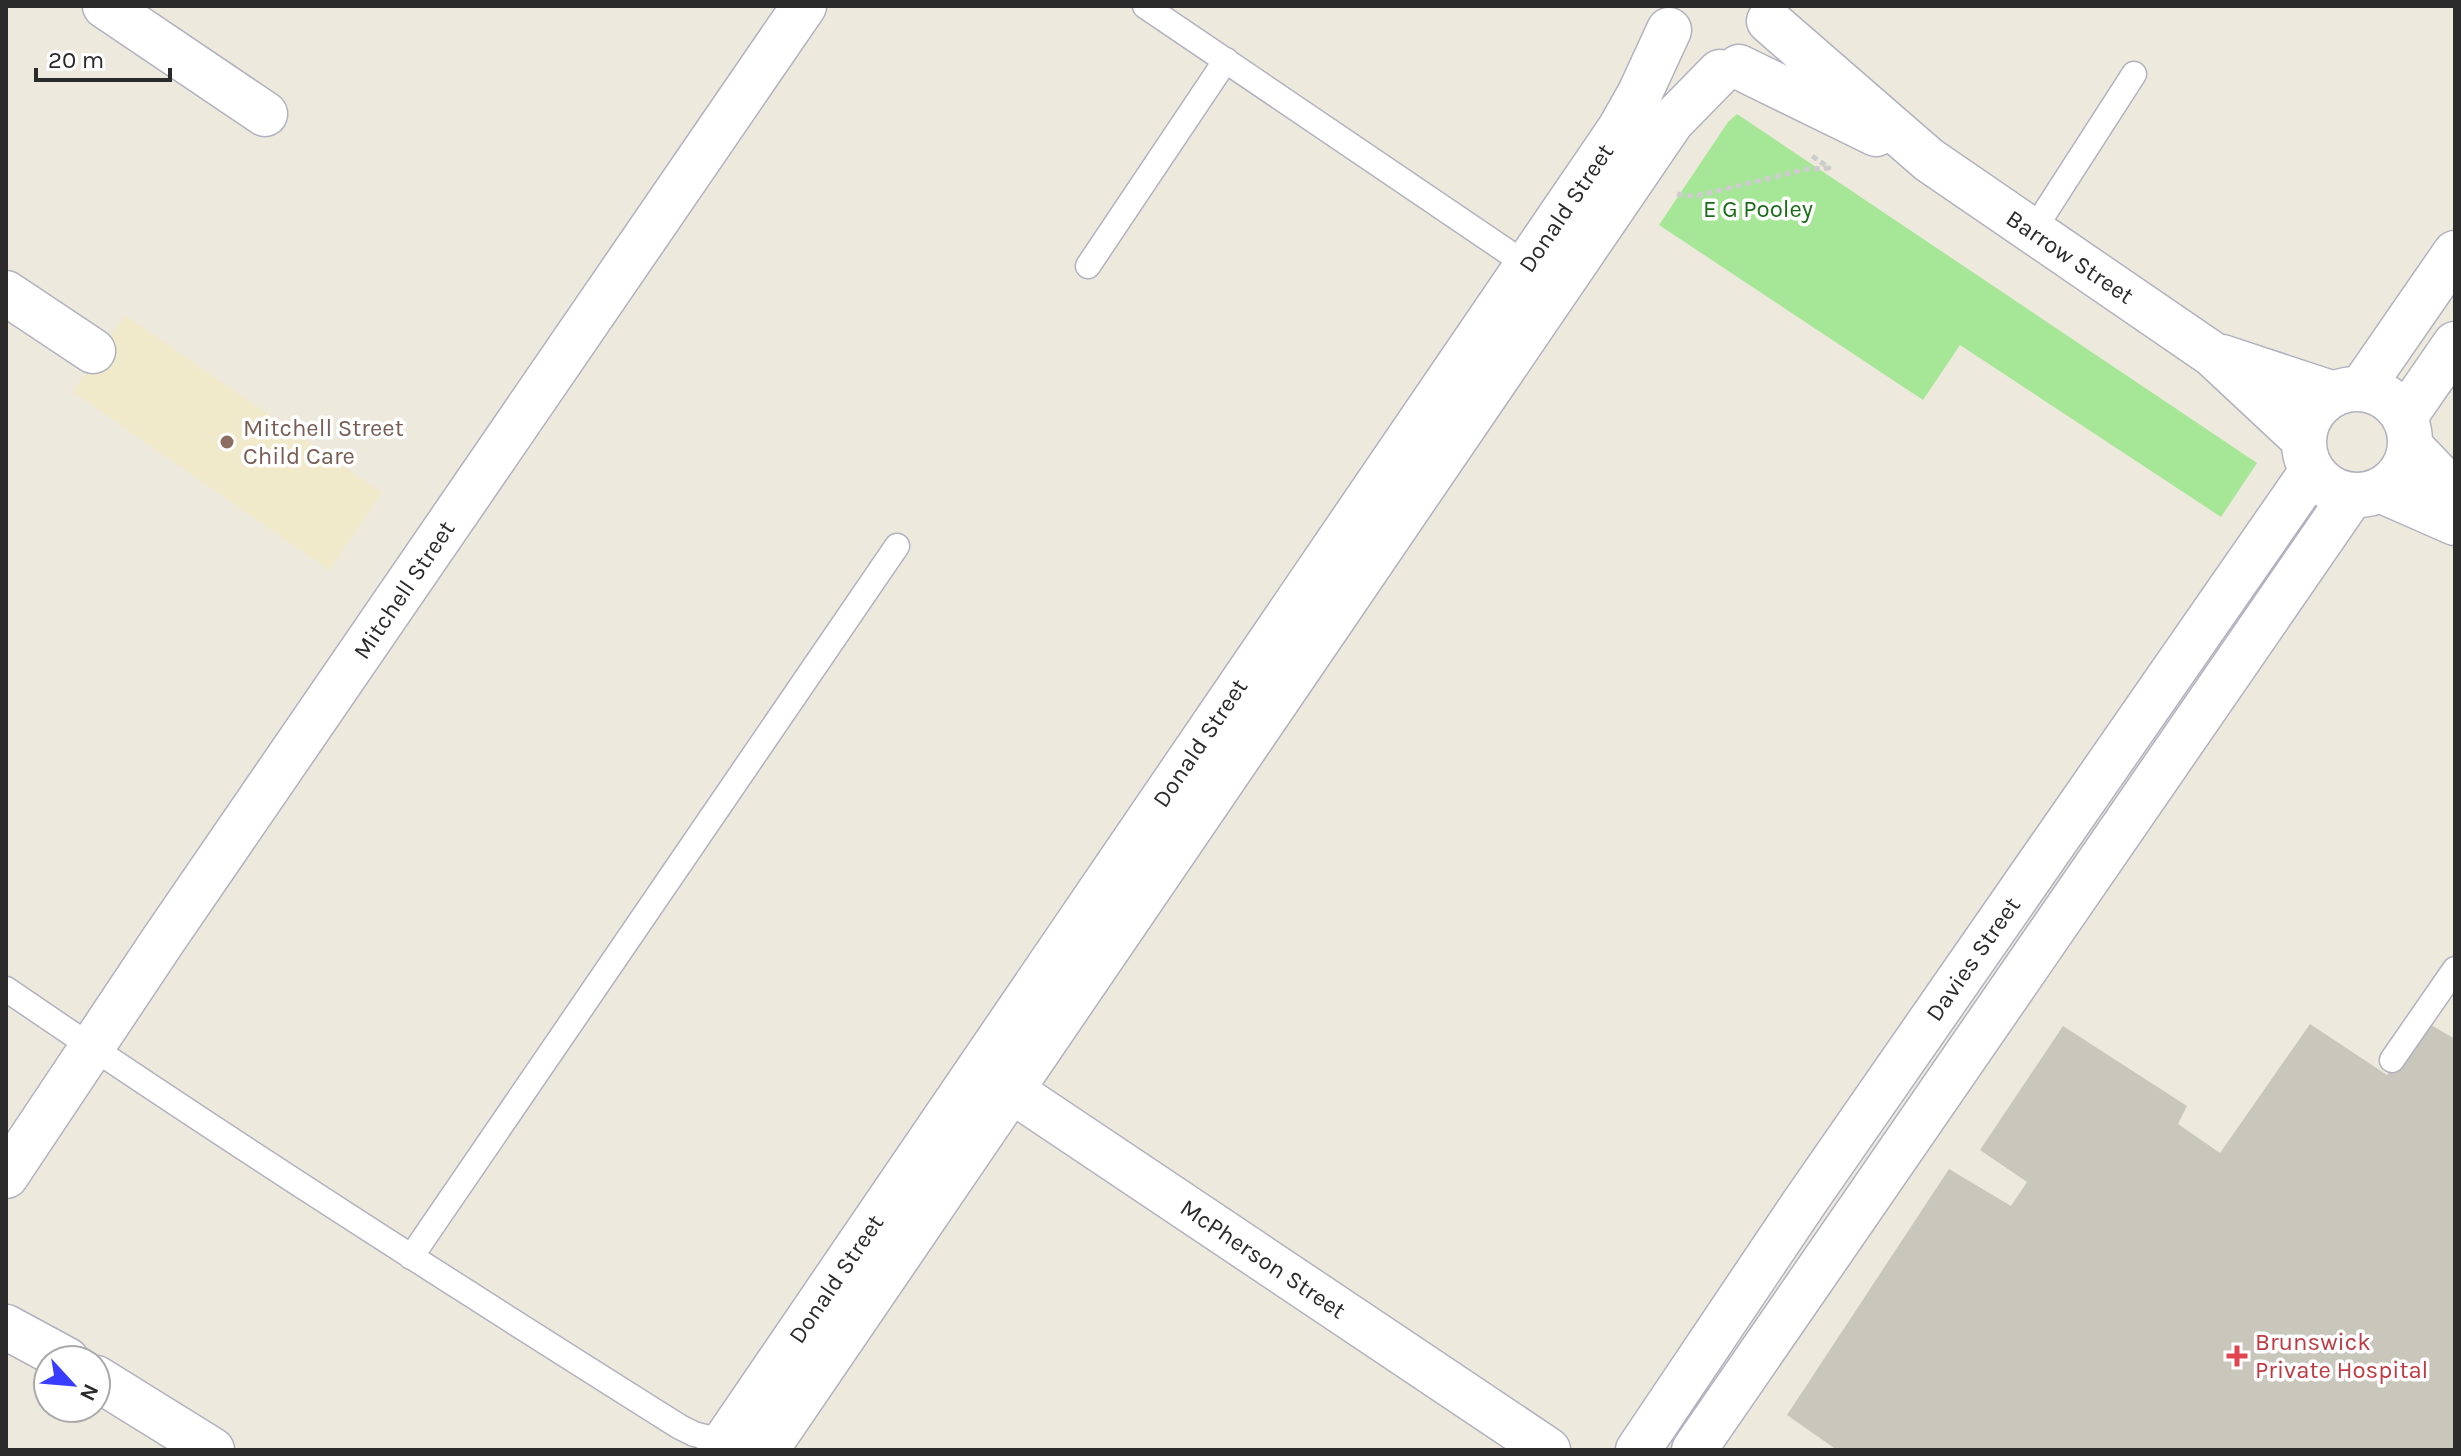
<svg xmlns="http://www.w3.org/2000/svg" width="2461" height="1456" font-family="Karla,sans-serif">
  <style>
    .education { fill: #f0eacb }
    .green { fill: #a5e796 }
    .building { fill: #c9c6bc }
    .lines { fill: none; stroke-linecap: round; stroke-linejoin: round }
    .lane-casing { stroke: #b1b1c0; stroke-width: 27 }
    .street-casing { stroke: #b1b1c0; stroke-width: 47 }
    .path { stroke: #ccc; stroke-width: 5; stroke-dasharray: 6 4; stroke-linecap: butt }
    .lane { stroke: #fff; stroke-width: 24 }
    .street { stroke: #fff; stroke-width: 44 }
    .education-dot { fill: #8d6e63; stroke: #fff; stroke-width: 3 }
    .health-dot { fill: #e0444e; stroke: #fff; stroke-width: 3 }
    .labels { text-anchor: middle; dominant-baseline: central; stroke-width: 7; stroke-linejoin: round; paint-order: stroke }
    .street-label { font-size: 24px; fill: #2b2b2b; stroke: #fff }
    .park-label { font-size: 24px; fill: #1a6d16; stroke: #fff }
    .education-label { font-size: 24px; fill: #785e54; stroke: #fff; text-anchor: start }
    .health-label { font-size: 24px; fill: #be3a42; stroke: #fff; text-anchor: start }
  </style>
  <rect width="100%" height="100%" fill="#eee9dd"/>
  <path class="education" d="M125 315 382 493 329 570 73 392Z"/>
  <path class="green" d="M1737 114 2257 463 2221 517 1960 345 1923 400 1659 225 1728 122Z"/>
  <path class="building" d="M2426 1022 2455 1039V1450H1837L1787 1415 1949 1169 2011 1206 2027 1182 1980 1150 2063 1026 2187 1106 2178 1124 2220 1153 2310 1024 2387 1075Z"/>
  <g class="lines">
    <defs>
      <path id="lane" d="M1145 6 1527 265
        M2033 231 2134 74
        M1088 266 1226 60
        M6 989C227 1140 453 1284 680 1427L694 1434 725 1442
        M2392 1060 2455 969
        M411 1257 897 546"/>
      <path id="street" d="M105 6 265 114
        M1769 21 1929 160 2212 354 2303 439
        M1739 67 1876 134
        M6 293 93 351
        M2222 357 2334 394
        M2361 389 2455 253
        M2304 442a53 53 0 1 1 106 0a53 53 0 1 1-106 0Z
        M2404 418 2455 344
        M2410 446 2455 493
        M2380 490 2455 523
        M987 1074 1548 1450
        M6 1176 164 939 804 6
        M6 1327 67 1360
        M96 1378 212 1450
        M719 1450 1619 130 1640 93 1669 30
        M766 1450 1672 121 1720 72
        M1638 1450 1804 1203 2312 471
        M1694 1450 2352 495"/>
    </defs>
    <use href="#lane" class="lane-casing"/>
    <use href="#street" class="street-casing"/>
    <path class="path" d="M1677 194 1686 196 1700 195 1807 169 1829 168 1811 155"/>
    <use href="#lane" class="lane"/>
    <use href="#street" class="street"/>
  </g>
  <circle class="education-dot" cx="227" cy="442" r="8"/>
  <path class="health-dot" d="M2233 1344h8v8h8v8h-8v8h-8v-8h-8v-8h8z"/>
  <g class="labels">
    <g class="street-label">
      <text transform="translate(1566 208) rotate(-56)">Donald Street</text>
      <text transform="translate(2070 257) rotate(34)">Barrow Street</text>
      <text transform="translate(404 590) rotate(-56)">Mitchell Street</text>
      <text transform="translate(1200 743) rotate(-56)">Donald Street</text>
      <text transform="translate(1973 959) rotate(-55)">Davies Street</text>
      <text transform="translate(1263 1259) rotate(34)">McPherson Street</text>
      <text transform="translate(836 1279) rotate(-56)">Donald Street</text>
    </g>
    <g class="park-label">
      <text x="1758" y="209">E G Pooley</text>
    </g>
    <g class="education-label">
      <text x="243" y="428">Mitchell Street<tspan x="243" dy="28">Child Care</tspan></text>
    </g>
    <g class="health-label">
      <text x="2255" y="1342">Brunswick<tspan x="2255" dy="28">Private Hospital</tspan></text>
    </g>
  </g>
  <rect width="2461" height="1456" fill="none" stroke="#2b2b2b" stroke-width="16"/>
  <g transform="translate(72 1384) rotate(116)"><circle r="38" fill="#ffffff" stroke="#aaaaaa" stroke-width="2"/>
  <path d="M0-6L14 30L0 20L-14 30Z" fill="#383dff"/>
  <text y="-12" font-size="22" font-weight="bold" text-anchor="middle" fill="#2b2b2b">N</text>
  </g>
  <path d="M36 68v12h134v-12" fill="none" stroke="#2b2b2b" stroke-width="4"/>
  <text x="48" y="68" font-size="24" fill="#2b2b2b" stroke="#ffffff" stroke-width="6" paint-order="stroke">20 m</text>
</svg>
